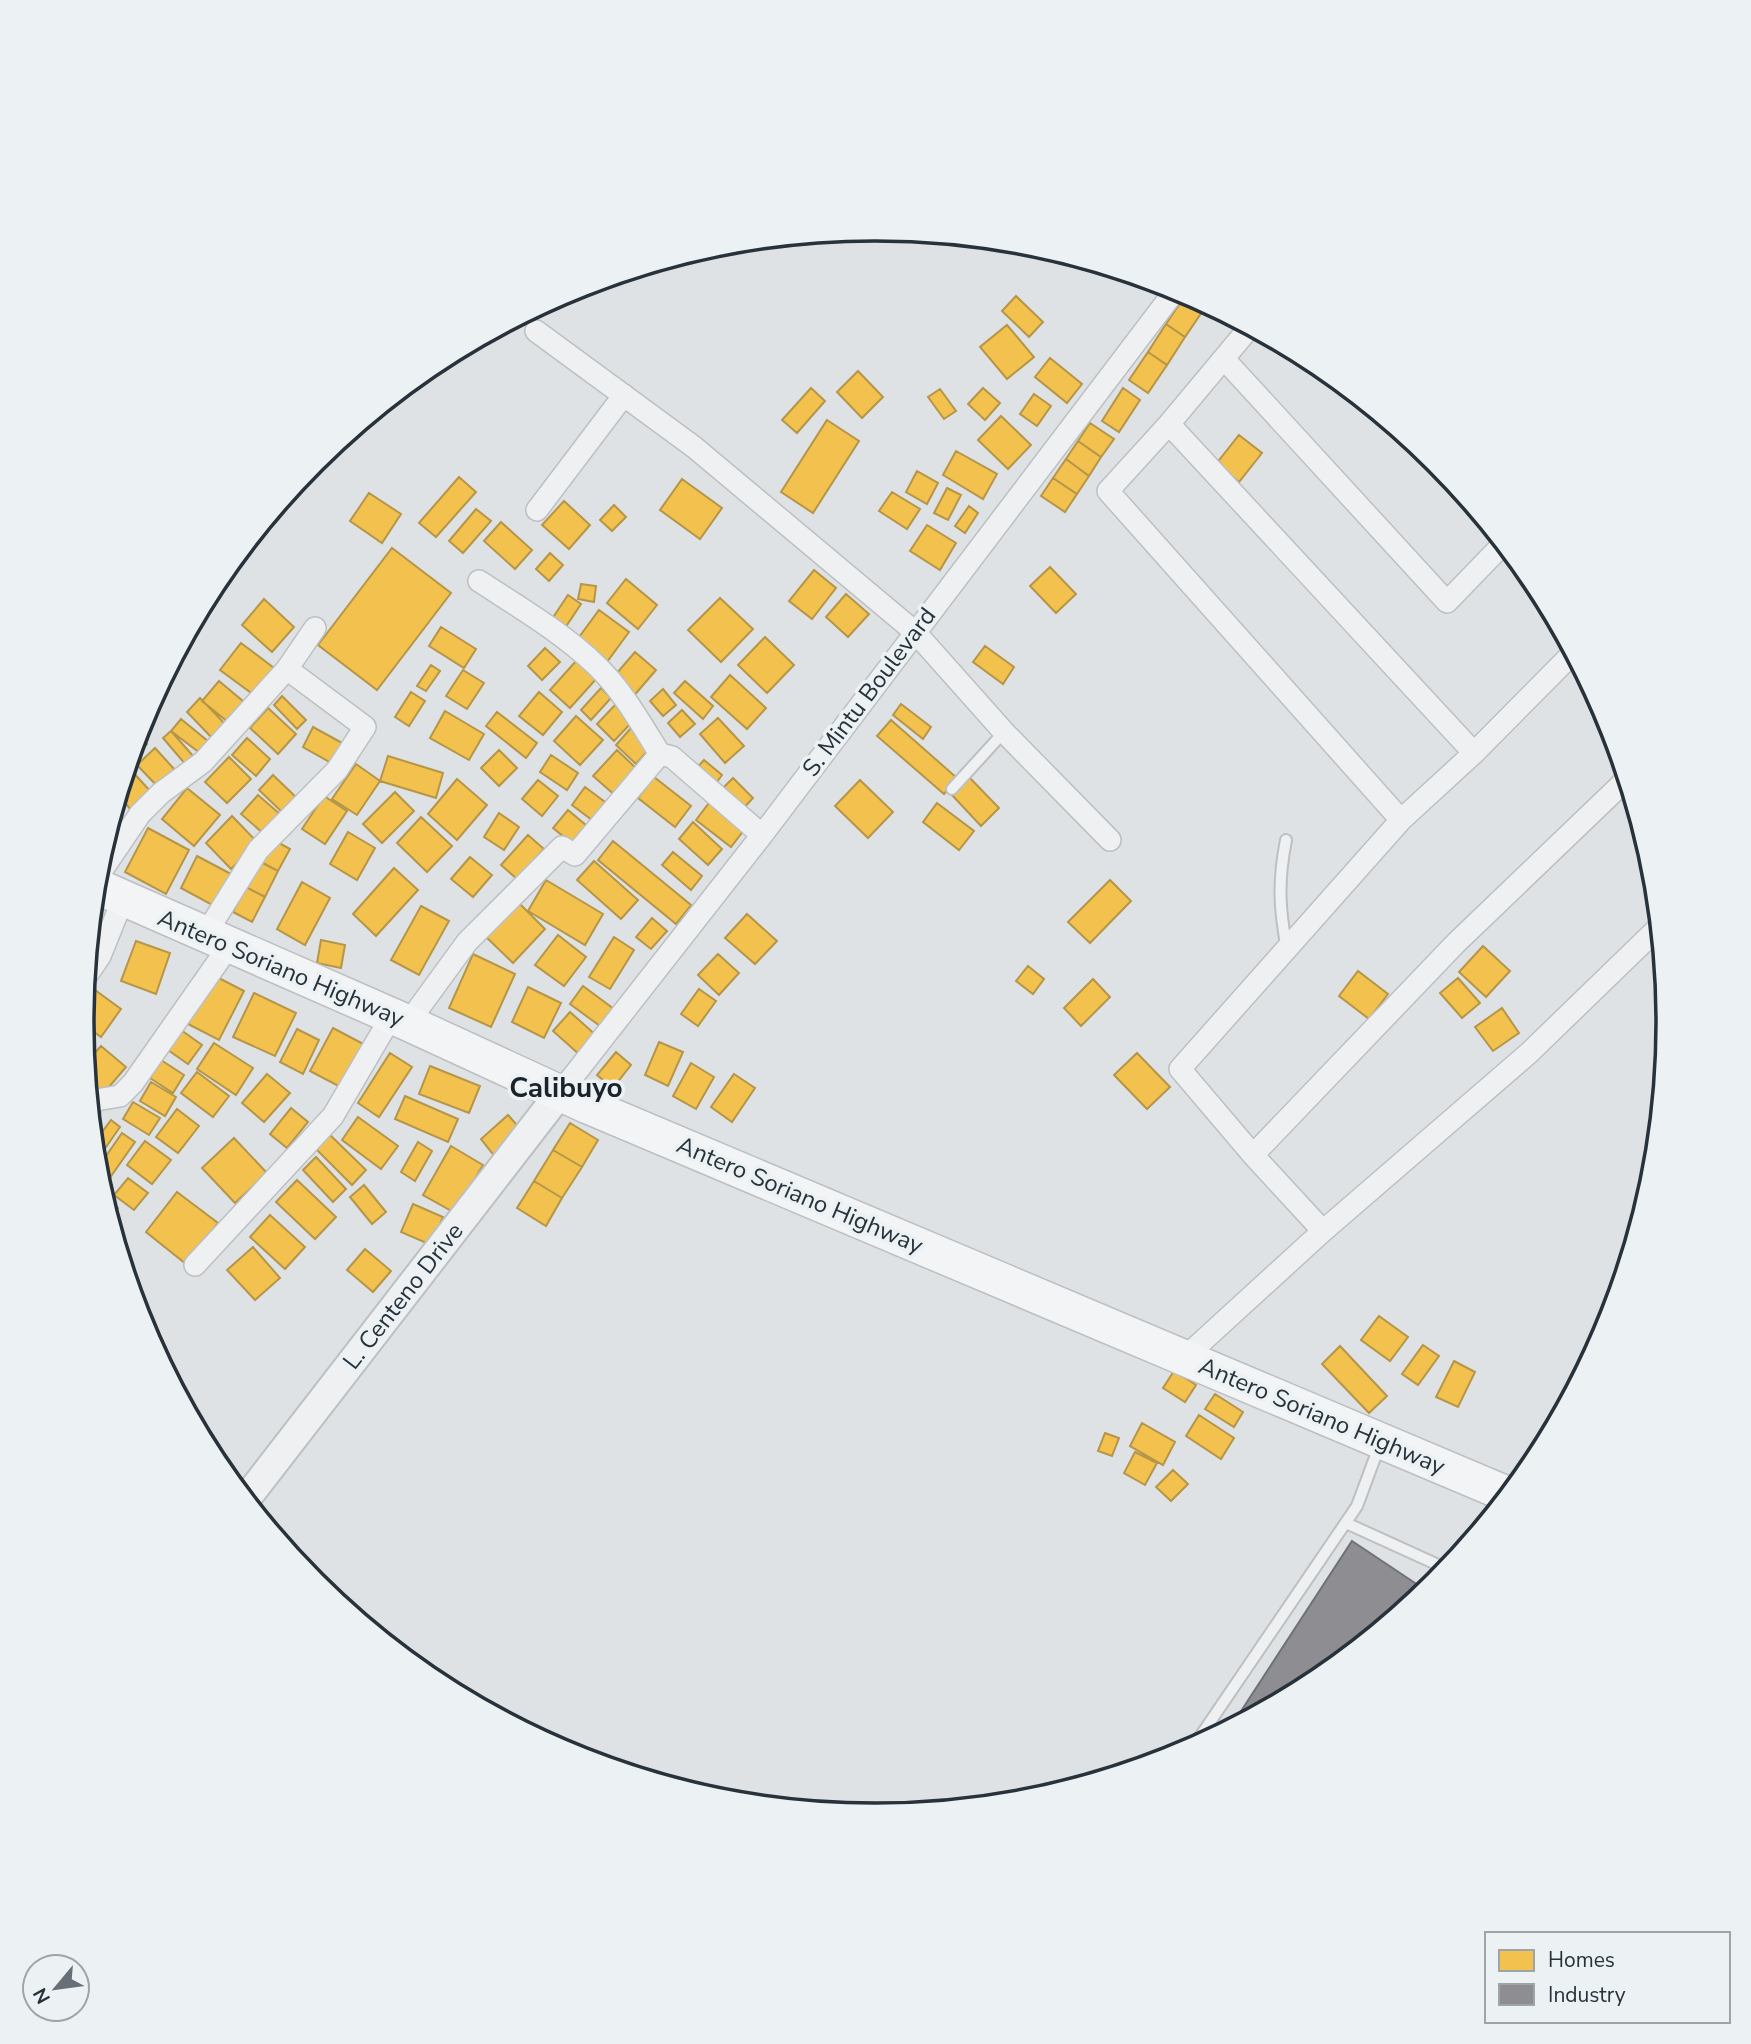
<svg xmlns="http://www.w3.org/2000/svg" width="1751" height="2044" font-family="'Nunito Sans',sans-serif">
  <style>
    .homes { fill: #f2c14e; stroke: #b59648; stroke-width: 2 }
    .industry { fill: #8d8d92; stroke: #6e7278; stroke-width: 2 }
    .lines { fill: none; stroke-linecap: round; stroke-linejoin: round }
    .service-casing { stroke: #bdc0c2; stroke-width: 14 }
    .minor-casing { stroke: #bdc0c2; stroke-width: 24 }
    .tertiary-casing { stroke: #bdc0c2; stroke-width: 32 }
    .primary-casing { stroke: #bcbfc1; stroke-width: 38 }
    .service { stroke: #eef0f1; stroke-width: 10 }
    .minor { stroke: #eef0f1; stroke-width: 21 }
    .tertiary { stroke: #eef0f1; stroke-width: 28 }
    .primary { stroke: #f3f4f5; stroke-width: 35 }
    .labels { text-anchor: middle; dominant-baseline: central; stroke-width: 7; stroke-linejoin: round; paint-order: stroke }
    .street-label { font-size: 24px; fill: #27323b; stroke: #ecf1f4 }
    .quarter-label { font-size: 28px; font-weight: bold; fill: #1a232c; stroke: #ecf1f4 }
    .rim { fill: none; stroke: #27323b; stroke-width: 3.5 }
  </style>
  <rect width="100%" height="100%" fill="#dfe2e4"/>
  <path class="homes" d="M1016 296 1043 322 1029 337 1002 311Z
    M1185 296 1204 309 1185 337 1166 324Z
    M1166 324 1185 337 1167 365 1148 352Z
    M1007 325 1034 357 1007 379 980 347Z
    M1148 352 1167 365 1148 393 1129 380Z
    M1050 358 1082 384 1067 403 1035 377Z
    M858 371 883 397 862 418 837 392Z
    M811 388 825 401 797 433 782 420Z
    M983 388 1000 403 985 420 968 404Z
    M1123 388 1140 400 1119 432 1102 421Z
    M940 389 956 411 944 419 928 397Z
    M1034 394 1051 406 1037 426 1020 414Z
    M1001 416 1031 445 1008 469 978 440Z
    M827 420 859 441 813 513 781 492Z
    M1090 423 1114 439 1101 457 1078 441Z
    M1239 435 1262 453 1239 482 1216 464Z
    M1078 441 1101 457 1089 476 1066 459Z
    M956 451 997 474 983 499 943 475Z
    M1066 459 1089 476 1077 494 1053 478Z
    M917 471 938 483 927 504 906 492Z
    M459 477 476 492 436 537 419 523Z
    M1053 478 1077 494 1065 512 1041 496Z
    M682 479 722 508 700 539 660 510Z
    M947 488 961 495 948 520 934 513Z
    M892 492 920 509 907 529 879 511Z
    M369 493 401 514 382 543 350 521Z
    M564 501 590 525 569 549 542 525Z
    M614 505 626 517 612 531 600 520Z
    M969 506 978 513 965 533 955 526Z
    M476 509 491 521 463 553 449 541Z
    M501 522 532 550 515 569 484 541Z
    M927 525 956 543 940 570 910 551Z
    M392 548 451 593 377 690 318 645Z
    M550 553 563 565 549 581 536 569Z
    M1050 567 1076 594 1056 613 1030 586Z
    M814 570 836 588 812 619 789 601Z
    M626 579 657 605 638 629 607 603Z
    M581 584 596 586 594 602 578 599Z
    M846 594 869 614 848 637 826 617Z
    M568 595 581 604 565 628 552 619Z
    M720 598 753 629 721 662 688 630Z
    M264 599 294 627 272 652 242 625Z
    M599 610 629 632 604 666 574 644Z
    M441 627 476 649 464 668 429 646Z
    M765 637 794 665 767 693 738 665Z
    M241 643 274 668 254 695 220 670Z
    M985 646 1014 667 1003 684 973 662Z
    M545 648 560 662 542 680 528 666Z
    M635 652 656 670 632 698 611 680Z
    M577 660 597 678 570 708 550 690Z
    M431 665 440 671 426 691 417 686Z
    M463 670 484 683 467 709 446 696Z
    M730 675 766 708 747 729 711 697Z
    M219 681 244 702 228 722 202 701Z
    M685 681 713 706 703 719 674 693Z
    M601 688 611 698 591 720 581 710Z
    M663 689 676 705 663 716 650 701Z
    M411 692 425 701 409 726 395 717Z
    M539 692 562 712 543 735 519 716Z
    M282 696 306 720 297 729 274 705Z
    M200 698 227 726 213 739 187 712Z
    M616 704 633 721 614 741 597 724Z
    M901 704 931 727 923 739 893 715Z
    M268 708 296 734 278 754 250 728Z
    M682 710 695 724 680 737 668 723Z
    M445 711 484 734 469 760 430 738Z
    M497 712 537 743 526 758 486 726Z
    M576 716 603 740 580 765 554 741Z
    M718 718 744 746 725 763 700 734Z
    M181 719 209 742 200 753 171 731Z
    M891 720 957 778 944 794 877 736Z
    M313 727 344 744 333 764 303 747Z
    M631 728 651 747 636 764 616 745Z
    M171 731 194 757 186 765 163 738Z
    M138 735 147 744 129 762Z
    M247 738 270 759 256 776 232 755Z
    M155 748 175 770 158 787 137 765Z
    M499 750 517 768 499 786 481 768Z
    M617 750 640 772 617 797 593 776Z
    M551 755 578 773 567 790 540 772Z
    M388 756 443 773 436 798 380 781Z
    M229 757 251 779 227 803 205 782Z
    M704 760 722 775 714 786 694 771Z
    M356 764 380 781 357 815 332 799Z
    M131 770 151 792 131 810 119 796 126 774Z
    M273 775 298 799 284 814 259 790Z
    M654 777 691 806 675 827 638 798Z
    M969 777 999 808 981 826 951 794Z
    M733 778 753 798 741 811 720 791Z
    M457 779 487 805 457 840 428 814Z
    M538 780 558 796 542 816 522 799Z
    M860 780 893 812 868 838 835 806Z
    M585 787 609 805 596 823 572 805Z
    M187 788 220 815 194 846 162 819Z
    M395 792 414 811 382 843 363 824Z
    M258 795 281 815 264 834 241 814Z
    M324 796 347 811 325 844 302 829Z
    M709 803 744 830 731 847 696 820Z
    M937 803 974 831 959 850 923 822Z
    M568 810 587 826 573 844 553 828Z
    M114 811 122 819 108 833Z
    M499 813 519 827 504 850 484 837Z
    M232 816 258 843 231 869 206 843Z
    M421 817 452 846 427 872 397 843Z
    M693 822 722 849 708 865 679 839Z
    M148 828 189 850 166 894 125 872Z
    M348 832 375 848 357 880 330 864Z
    M528 835 544 849 517 879 501 865Z
    M270 838 290 849 278 871 259 861Z
    M613 841 691 905 676 924 598 860Z
    M673 852 702 876 691 890 662 865Z
    M197 856 231 874 214 906 181 888Z
    M470 857 492 875 473 897 451 879Z
    M259 861 278 871 265 897 246 887Z
    M594 861 638 900 621 919 577 880Z
    M394 868 418 890 376 936 353 914Z
    M546 880 603 914 585 945 528 911Z
    M1110 880 1131 901 1090 943 1068 922Z
    M302 882 330 898 305 945 277 929Z
    M246 887 265 897 252 922 233 912Z
    M517 901 545 929 513 963 484 935Z
    M421 906 449 921 419 975 391 960Z
    M747 914 777 941 755 964 725 938Z
    M652 918 667 931 651 949 636 937Z
    M558 935 586 957 564 986 535 965Z
    M614 937 634 950 610 989 589 977Z
    M321 940 345 945 341 968 317 963Z
    M136 941 170 953 156 994 121 981Z
    M1483 946 1510 971 1486 997 1459 972Z
    M473 954 515 974 491 1027 449 1008Z
    M718 954 739 973 719 995 698 975Z
    M1028 966 1044 979 1033 994 1016 981Z
    M1358 971 1388 994 1369 1019 1339 996Z
    M213 975 244 991 219 1040 188 1024Z
    M1458 978 1480 1003 1462 1018 1440 993Z
    M1093 979 1110 997 1081 1026 1064 1008Z
    M583 986 618 1012 604 1029 570 1004Z
    M528 987 561 1003 544 1038 512 1022Z
    M699 989 716 1001 698 1026 681 1014Z
    M95 990 121 1009 101 1037 82 1023 84 1007Z
    M254 993 296 1013 275 1056 233 1037Z
    M1502 1008 1519 1033 1493 1051 1475 1027Z
    M570 1012 598 1037 581 1056 553 1031Z
    M83 1027 94 1037 85 1047Z
    M333 1028 369 1047 346 1090 310 1071Z
    M297 1029 319 1040 303 1074 280 1062Z
    M181 1030 202 1045 188 1064 168 1050Z
    M659 1042 683 1052 668 1086 645 1075Z
    M214 1043 253 1068 236 1095 197 1069Z
    M101 1046 126 1067 103 1094 88 1080 86 1063Z
    M616 1052 631 1065 613 1088 597 1075Z
    M390 1053 412 1067 379 1117 358 1103Z
    M1137 1053 1170 1087 1147 1109 1114 1075Z
    M161 1060 184 1075 173 1093 150 1078Z
    M691 1063 714 1077 696 1109 673 1096Z
    M430 1066 480 1086 469 1113 419 1094Z
    M197 1072 229 1096 213 1117 181 1093Z
    M267 1074 290 1093 264 1122 242 1103Z
    M734 1074 755 1088 732 1122 711 1107Z
    M151 1082 176 1097 165 1116 140 1101Z
    M405 1096 458 1119 448 1142 395 1119Z
    M133 1102 160 1118 149 1135 123 1119Z
    M291 1108 308 1122 287 1148 270 1134Z
    M177 1109 199 1126 178 1153 156 1137Z
    M508 1115 524 1133 496 1158 481 1139Z
    M358 1117 398 1146 381 1169 342 1140Z
    M111 1120 120 1127 97 1160 94 1143Z
    M570 1123 598 1140 582 1167 553 1150Z
    M326 1131 366 1170 352 1185 312 1145Z
    M122 1133 135 1142 109 1179 97 1169Z
    M234 1138 267 1173 235 1203 202 1168Z
    M145 1141 171 1160 152 1184 127 1165Z
    M418 1142 432 1151 415 1181 401 1172Z
    M451 1146 483 1165 455 1213 423 1195Z
    M553 1150 582 1167 562 1198 534 1181Z
    M316 1157 346 1189 333 1202 303 1170Z
    M128 1178 148 1193 134 1210 114 1195Z
    M297 1180 336 1217 315 1239 276 1202Z
    M534 1181 562 1198 546 1226 517 1208Z
    M364 1185 386 1212 372 1224 350 1197Z
    M177 1192 218 1223 186 1264 146 1232Z
    M103 1194 118 1208 110 1217Z
    M413 1204 443 1217 431 1245 401 1232Z
    M270 1215 305 1247 285 1269 250 1237Z
    M253 1247 280 1278 255 1300 227 1270Z
    M365 1249 391 1271 373 1292 347 1270Z
    M1379 1316 1408 1337 1390 1361 1361 1340Z
    M1423 1345 1439 1356 1418 1385 1402 1374Z
    M1340 1346 1387 1396 1369 1413 1322 1364Z
    M1454 1361 1475 1372 1458 1407 1436 1397Z
    M1174 1371 1196 1385 1185 1402 1163 1388Z
    M1215 1394 1243 1412 1234 1427 1205 1409Z
    M1199 1415 1234 1438 1221 1459 1186 1436Z
    M1142 1423 1175 1442 1163 1465 1130 1446Z
    M1105 1433 1119 1438 1112 1456 1098 1451Z
    M1135 1452 1157 1463 1145 1485 1124 1473Z
    M1173 1470 1188 1484 1171 1501 1156 1487Z"/>
  <path class="industry" d="M1352 1541 1427 1591 1316 1682 1230 1728Z"/>
  <g class="lines">
    <defs>
      <path id="service" d="M952 789 1004 732
        M1286 840C1278 881 1279 908 1287 949
        M1346 1523 1447 1569
        M1193 1747 1357 1506 1380 1444"/>
      <path id="minor" d="M1250 327 1169 424 1108 491 1401 820 1180 1069 1253 1155 1323 1231
        M536 331 694 447 915 632 1004 732 1110 840
        M1224 359 1447 602 1504 543
        M1169 424 1474 753
        M1423 450 1455 483
        M537 510 624 395
        M287 669 315 628
        M660 754 672 757 762 835
        M1401 820 1474 753 1573 653
        M96 879 140 814 161 793 203 762 287 669 365 727 337 770 258 850 205 935
        M87 975 100 956 123 899
        M408 1023 467 942 562 847 575 855 660 754C641 724 623 691 597 666 563 633 519 607 479 581
        M560 1093 762 835 1177 288
        M91 1107 96 1100 120 1096 133 1083 229 946
        M1253 1155 1456 943 1627 779
        M195 1265 333 1116 391 1017
        M1184 1358 1323 1231 1529 1053 1659 927"/>
      <path id="tertiary" d="M246 1499 560 1093"/>
      <path id="primary" d="M96 886 408 1023 588 1106 1509 1495"/>
    </defs>
    <use href="#service" class="service-casing"/>
    <use href="#minor" class="minor-casing"/>
    <use href="#tertiary" class="tertiary-casing"/>
    <use href="#primary" class="primary-casing"/>
    <use href="#service" class="service"/>
    <use href="#minor" class="minor"/>
    <use href="#tertiary" class="tertiary"/>
    <use href="#primary" class="primary"/>
  </g>
  <g class="labels">
    <g class="street-label">
      <text transform="translate(869 692) rotate(-53)">S. Mintu Boulevard</text>
      <text transform="translate(281 968) rotate(23)">Antero Soriano Highway</text>
      <text transform="translate(800 1195) rotate(23)">Antero Soriano Highway</text>
      <text transform="translate(403 1296) rotate(-52)">L. Centeno Drive</text>
      <text transform="translate(1322 1416) rotate(23)">Antero Soriano Highway</text>
    </g>
    <g class="quarter-label">
      <text x="566" y="1088">Calibuyo</text>
    </g>
  </g>
  <path d="M0 0H1751V2044H0ZM94 1022a781 781 0 1 1 1562 0a781 781 0 1 1-1562 0Z" fill="#ecf1f4" fill-rule="evenodd"/>
  <path class="rim" d="M94 1022a781 781 0 1 1 1562 0a781 781 0 1 1-1562 0Z"/>
  <rect x="1485" y="1932" width="245" height="91" fill="#ecf1f4" stroke="#9da5aa" stroke-width="2"/>
  <rect x="1499" y="1950" width="35" height="21" fill="#f2c14e" stroke="#9da5aa" stroke-width="2"/>
  <text x="1548" y="1967" font-size="21" fill="#27323b">Homes</text>
  <rect x="1499" y="1984" width="35" height="21" fill="#8d8d92" stroke="#9da5aa" stroke-width="2"/>
  <text x="1548" y="2002" font-size="21" fill="#27323b">Industry</text>
  <g transform="translate(56 1988) rotate(241)"><circle r="33" fill="#ecf1f4" stroke="#9da5aa" stroke-width="2"/>
  <path d="M0-5L12 26L0 18L-12 26Z" fill="#677076"/>
  <text y="-10" font-size="19" font-weight="bold" text-anchor="middle" fill="#27323b">N</text>
  </g>
</svg>
